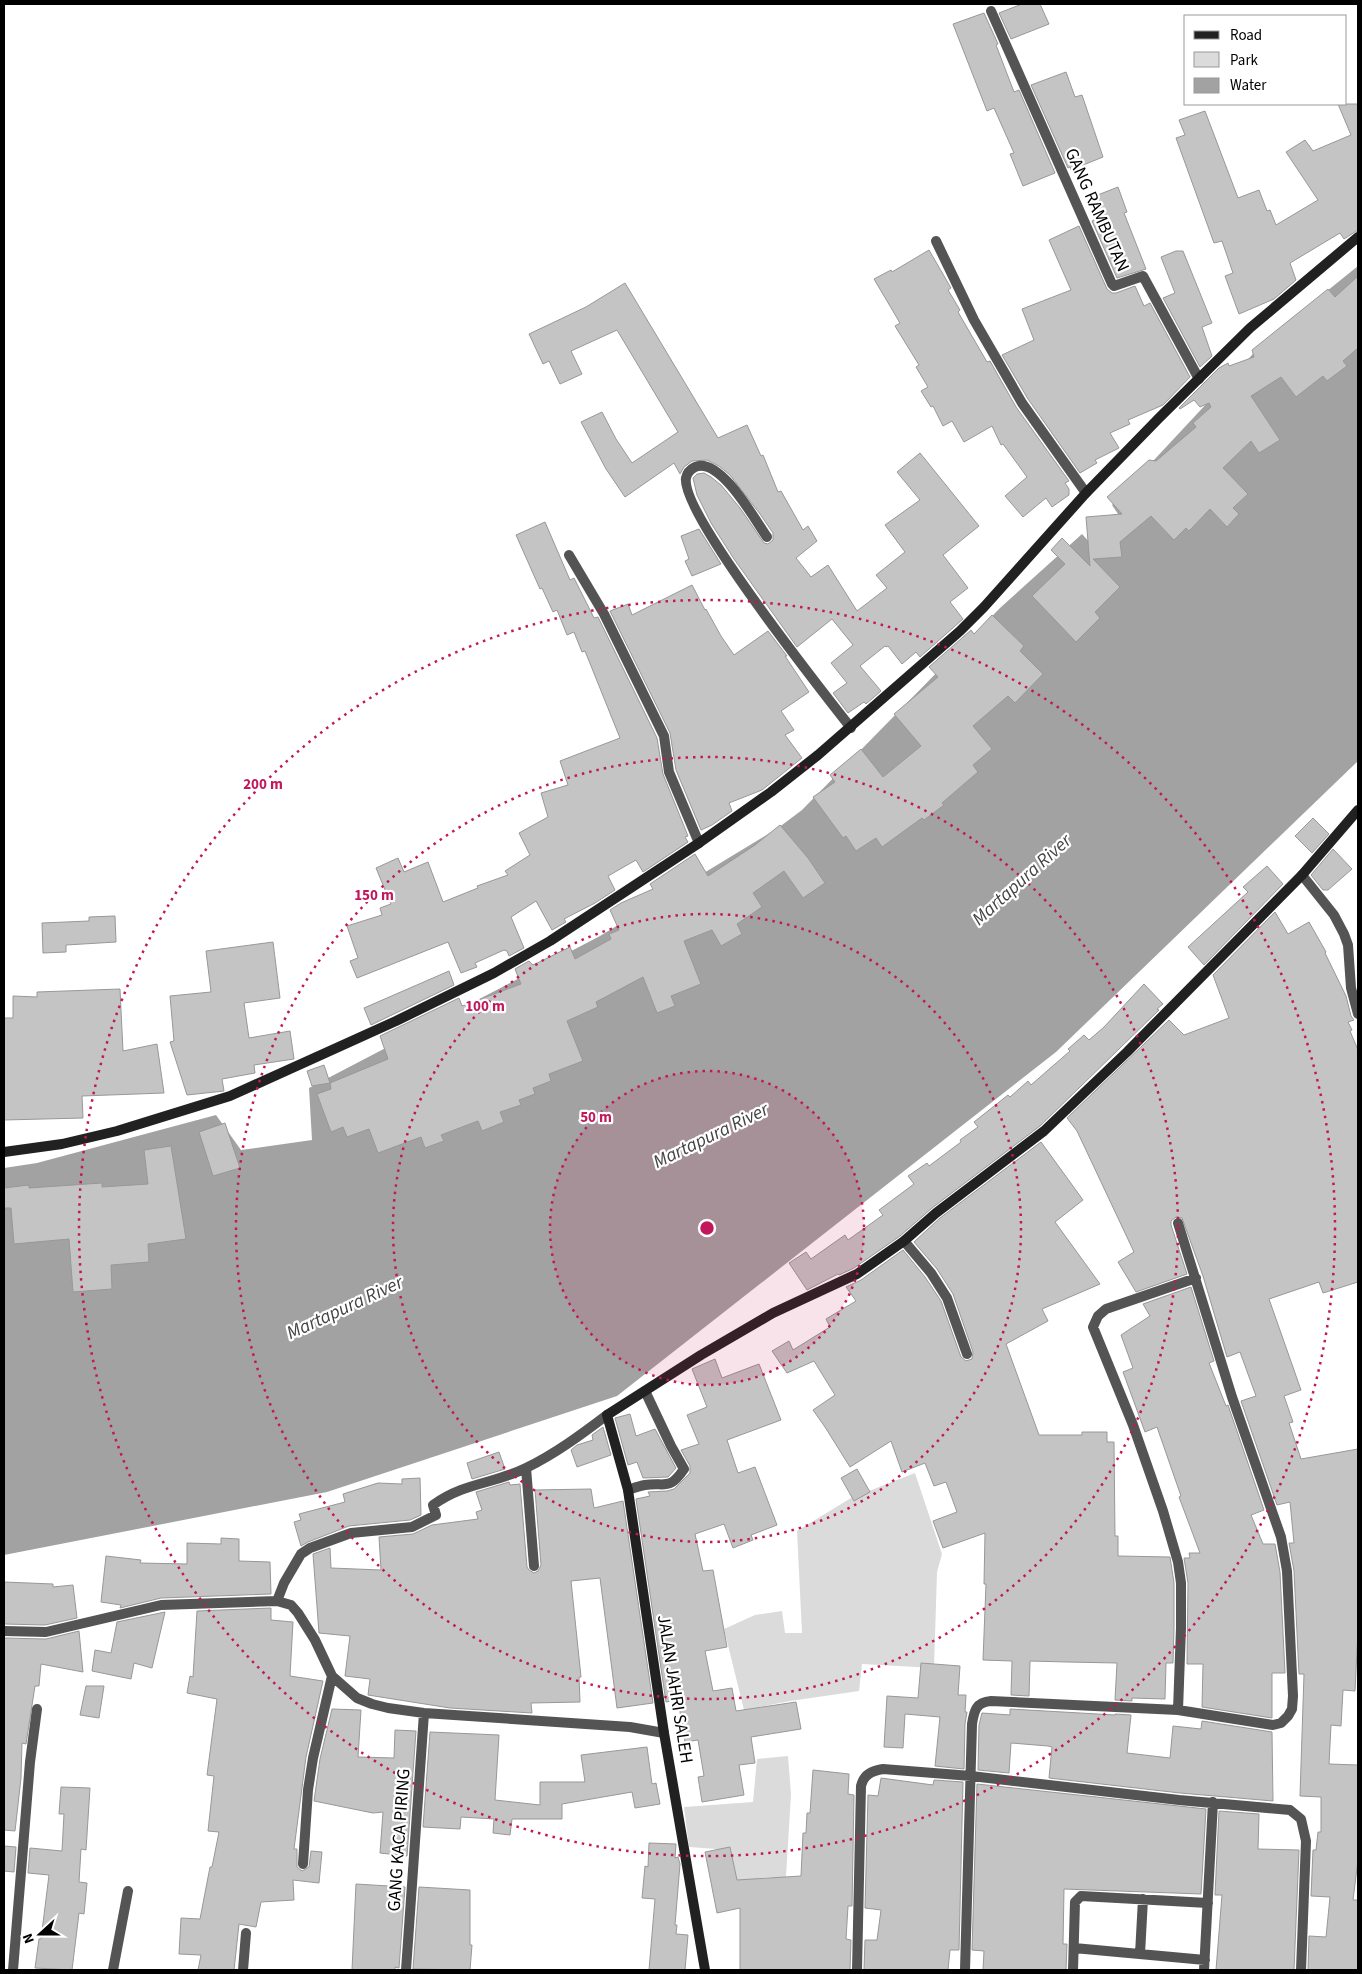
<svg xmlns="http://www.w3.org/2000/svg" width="1362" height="1974" font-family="'Source Sans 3',sans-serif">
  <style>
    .green { fill: #dbdbdb }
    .water { fill: #a2a2a2 }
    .building { fill: #c4c4c4; stroke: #989898 }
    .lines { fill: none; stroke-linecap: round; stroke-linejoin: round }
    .street { stroke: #545454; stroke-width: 10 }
    .secondary { stroke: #212121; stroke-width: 10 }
    .ring { fill: none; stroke: #c2185b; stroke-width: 2.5; stroke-dasharray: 2.5 5 }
    .labels { text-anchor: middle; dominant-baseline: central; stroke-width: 4.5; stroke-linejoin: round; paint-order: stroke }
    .street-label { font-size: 18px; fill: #000; stroke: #fff }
    .water-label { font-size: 19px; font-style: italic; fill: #434343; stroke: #fff }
    .centre { fill: #c2185b; stroke: #fff; stroke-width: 2.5 }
    .ring-label { font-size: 15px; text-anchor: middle; font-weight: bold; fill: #c2185b; stroke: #fff; stroke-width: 4.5; stroke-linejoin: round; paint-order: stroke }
  </style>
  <rect width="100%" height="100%" fill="#fff"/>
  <path class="green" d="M915 1473 942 1554 937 1572 934 1668 862 1664 859 1691 790 1701 744 1710 724 1629 755 1615 782 1611 785 1633H802L797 1531 851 1498Z
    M788 1756 791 1794 786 1877 758 1878V1899L737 1901 730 1850 689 1847 684 1807 753 1802 757 1759Z"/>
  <path class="water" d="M1358 266V761L1056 1052 617 1396 327 1492 4 1555V1168L37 1163 216 1115 241 1150 312 1140 309 1088 600 936 778 828 802 810 1000 608 1082 534 1103 557 1130 532 1112 505 1265 341Z"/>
  <path class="building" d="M1022 4H1040L1049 24 1011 39 999 13Z
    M984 13 998 44 996 45 1014 92 1019 90 1055 173 1023 186 1010 154 1014 153 994 108 987 111 953 24Z
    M1066 72 1075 97 1082 95 1103 157 1071 170 1070 167 1068 168 1031 85Z
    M1338 104H1358V230L1344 239 1340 233 1290 263 1296 280 1274 299 1239 314 1225 276 1233 273 1222 241 1214 243 1176 138 1185 135 1179 120 1205 111 1238 198 1259 190 1267 211 1270 210 1276 225 1318 200 1286 152 1305 140 1313 151 1351 135Z
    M1118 187 1127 212 1124 213 1146 269 1117 278 1092 221 1097 218 1090 198Z
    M1079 226 1107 289 1112 293H1116L1135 286 1144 306 1150 303 1190 377 1163 405 1128 420 1130 424 1110 433 1119 448 1095 460 1097 463 1080 473 1028 399 1002 355 1034 340 1022 309 1071 290 1049 240Z
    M929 250 951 288 948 290 960 310 958 312 987 362 990 361 1016 407 1069 481 1065 483 1069 489V495L1052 507 1046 498 1023 517 1005 496 1027 477 1003 444 1001 445 992 426 964 442 952 421 943 426 933 406 931 407 921 391 928 387 916 367 919 365 895 326 900 323 874 279 891 270 892 272Z
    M1176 251H1183L1212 323 1202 327 1212 356 1200 367 1163 298 1175 293 1161 257Z
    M1358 276V348L1343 361 1347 366 1327 381 1323 376 1296 397 1281 377 1251 396 1280 440 1259 453 1251 441 1223 468 1248 494 1233 508 1239 514 1227 527 1210 509 1189 531 1186 528 1174 540 1151 516 1120 542 1122 557 1093 559 1120 587 1095 612 1100 618 1076 642 1032 596 1065 564 1051 550 1062 538 1090 566 1086 517 1122 514 1107 497 1149 460 1156 461 1196 427 1193 423 1211 407 1209 403 1200 407 1194 400 1180 409 1179 408 1219 368 1228 363 1229 366 1254 357 1252 350 1328 289 1335 297Z
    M625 283 718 438 747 425 761 456 763 455 778 492 781 491 803 530 808 526 817 541 796 558 811 577 828 565 857 611 887 588 876 575 905 552 885 525 920 500 897 472 920 453 979 526 943 555 968 588 950 602 963 619 920 657 916 652 902 664 888 646 886 647 885 646 860 666 881 691 866 704 864 702 848 713 833 693 847 683 831 663 853 645 832 619 797 647 734 559 711 523 697 495 693 478 697 474 704 473 711 477 721 485 740 508 764 543 768 544 773 540V533L760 514 730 475 719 466 707 460 692 461 684 467 680 474 674 463 625 497 606 469 581 422 602 412 616 439 632 463 678 432 617 330 571 351 582 374 560 384 549 361 543 364 529 334 586 307Z
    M545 522 570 580 574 578 594 618 598 617 657 738 663 774 688 836 685 837 688 842 643 872 636 860 608 876 615 890 595 903 564 919 566 922 552 930 536 901 511 917 524 948 509 956 507 951 504 950 475 963 477 967 461 973 448 942 357 978 350 961 358 958 347 926 382 915 380 908 391 904 376 868 398 858 404 872 428 862 443 902 478 888 477 886 508 875 505 871 530 855 519 833 548 817 541 793 568 785 560 761 620 738 585 651 582 652 574 632 567 635 557 610 553 612 542 588 540 589 516 535Z
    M699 529 721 564 692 576 685 561 689 559 681 536Z
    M692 585 705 610 706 609 721 636 734 655 768 631 787 656H785L809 692 781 711 794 730 785 735 802 758 762 790 729 803 732 811 712 825 701 830 676 770 670 733 610 611 628 604 632 615Z
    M992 615 1024 646 1020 651 1043 674 1015 703 1008 696 973 726 992 749 973 765 978 772 942 803 944 805 924 820 922 818 882 847 876 838 856 851 846 836 843 838 813 797 835 782 830 775 861 749 883 777 921 746 894 714 938 677 929 667 971 630 974 634Z
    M1313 818 1329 834 1312 853 1295 836Z
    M780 825 808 858 825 883 803 898 784 871 753 893 762 907 737 924 742 934 721 946 712 930 684 941 701 984 671 996 675 1006 657 1013 643 977 596 1002 598 1007 567 1021 583 1061 549 1074 551 1081 533 1088 535 1094 519 1100 521 1105 500 1112 504 1122 482 1131 478 1121 441 1135 444 1141 425 1148 421 1137 378 1153 369 1129 347 1137 343 1127 331 1132 317 1094 331 1089 330 1083 388 1059 380 1036 459 998 462 1006 521 984 515 969 529 961 533 965 570 947 575 959 611 939 609 934 619 930 610 910 621 903 653 889 650 884 695 854 708 876 755 845Z
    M1333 849 1352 869 1328 890H1323L1311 875Z
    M1267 866 1283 884 1204 965 1188 947 1248 892 1243 887Z
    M1275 912 1288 934 1309 922 1326 952 1325 953 1346 996 1351 1016 1354 1020 1348 1022 1352 1030 1350 1031 1358 1050V1282L1323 1293 1319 1282 1269 1299 1301 1390 1284 1396 1293 1422 1289 1423 1301 1459 1358 1449V1631L1355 1691 1343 1690 1341 1726 1331 1725 1329 1764 1358 1765V1860L1353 1900H1358V1970H1308L1309 1936 1326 1937 1330 1897 1311 1896 1313 1850H1316L1318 1832H1321V1797L1300 1796 1304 1674H1299L1294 1571 1289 1543H1294L1290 1502 1277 1505 1241 1401 1256 1396 1240 1352 1227 1357 1203 1276 1182 1218 1176 1217 1171 1221V1225L1187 1274 1136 1292 1118 1262 1134 1252 1077 1131 1067 1118 1169 1020 1184 1035 1229 1018 1213 975Z
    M115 916 116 942 66 945V952L43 953 42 923 89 921V917Z
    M273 942 280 998 244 1003 249 1038 290 1031 294 1059 254 1065 255 1073 222 1079 224 1091 187 1095 170 1042 174 1041 170 996 211 992 206 951Z
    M449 971 454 985 371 1025 364 1008Z
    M1144 984 1163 1004 1157 1009 1159 1010 1040 1126 932 1208 900 1236 854 1268 839 1275 838 1274 807 1290 789 1263 806 1252 811 1259 845 1235 848 1240 883 1215 879 1210 914 1184 908 1176 927 1163 929 1166 961 1142 960 1140 978 1127 974 1122 1008 1095 1010 1097 1028 1081 1031 1085 1070 1051 1068 1049 1084 1035 1089 1040 1104 1027Z
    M120 989 123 1051 157 1044 164 1093 82 1096 83 1118 4 1120V1018H13V996L37 997V992Z
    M324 1065 330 1083 312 1086 307 1071Z
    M225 1123 240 1168 213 1176 199 1132Z
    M1041 1142 1083 1200 1055 1222 1100 1284 1042 1309 1048 1321 1006 1344 1039 1435H1082V1432H1107V1442H1114L1115 1536H1118V1556L1170 1557 1174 1583V1628L1173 1663H1166L1165 1699 1132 1698V1701L1115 1700 1117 1663 1067 1662 1030 1661 1029 1696 1011 1695 1012 1661 983 1660 986 1584H984L985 1533 943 1548 933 1521 957 1512 946 1482 934 1486 925 1463 902 1472 891 1441 850 1467 825 1427 813 1410 835 1395 814 1361 787 1373 772 1351 789 1341 793 1350 830 1327 826 1319 856 1301 846 1287 861 1280 903 1250 925 1277 941 1301 961 1357 966 1361 972 1359 973 1352 953 1294 937 1269 914 1242 940 1218Z
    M171 1146 186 1239 148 1244 149 1262 111 1265 112 1289 73 1292 69 1239 14 1244 11 1208H4V1188L29 1185V1188L102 1183V1187L148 1184 144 1150Z
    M1191 1287 1214 1361 1209 1363 1226 1406 1228 1405 1264 1510 1251 1515 1263 1544H1275L1280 1572 1285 1673H1272V1718L1202 1707 1203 1664H1187L1188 1583 1184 1558H1190L1189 1553H1200L1179 1497 1181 1496 1157 1427 1145 1432 1123 1372 1133 1368 1121 1335 1150 1316 1143 1304Z
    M715 1359 722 1378 759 1364 781 1420 727 1440 738 1473 755 1467 777 1525 751 1535 753 1540 733 1548 724 1524 695 1534 703 1571 713 1570 727 1647 705 1651 713 1691 732 1688 736 1711 796 1702 801 1729 751 1737 755 1763 739 1765 744 1795 702 1802 698 1777 704 1776 698 1740 685 1742 678 1700 666 1702 636 1499 650 1496 648 1492 667 1491 674 1489 690 1473V1466L681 1450 699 1444 687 1415 707 1407 692 1369Z
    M630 1414 636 1436 655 1429 676 1468 668 1477 643 1478 637 1462 628 1465 615 1418Z
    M603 1427 611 1455 577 1467 571 1450 577 1445 593 1440 592 1435Z
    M499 1452 505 1469 472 1479 467 1463Z
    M857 1469 870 1492 854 1501 841 1478Z
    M420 1478 421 1515 410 1520 349 1526 308 1542 301 1546 294 1522 301 1520 299 1514 345 1502 343 1494 378 1483 402 1484V1479Z
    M509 1482 510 1485 520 1484 527 1567 529 1570 534 1573 538 1571 541 1565 535 1490 591 1489 594 1508 623 1501 653 1703 617 1708 600 1578 571 1581 581 1677H579L580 1702 531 1703 532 1713 450 1708 368 1695 370 1679 345 1676 350 1636 319 1633 313 1554 330 1548 331 1568 381 1570 379 1537 413 1534 432 1525 478 1519 476 1512 482 1510 476 1492Z
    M221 1538 239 1539V1561L270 1562 271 1594 161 1598 120 1608 121 1605 101 1602 106 1556 141 1560 140 1563 187 1564V1543L221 1544Z
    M4 1582 53 1584V1587L73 1585 77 1618 45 1625 4 1624Z
    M271 1608V1620L293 1622 290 1676 323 1681 306 1757 294 1849H297V1867L302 1871 309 1867 311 1851 322 1852 319 1883 293 1880 294 1900 261 1902 256 1927 239 1924 234 1970H198L201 1955 179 1954 181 1918 200 1919 210 1867H212L219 1832 208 1831 214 1776 207 1775 217 1699 187 1693 190 1676 193 1677 197 1611Z
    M165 1612 152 1668 134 1663 131 1679 92 1671 95 1650 111 1653 117 1622Z
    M79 1631 83 1672 41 1664 39 1686H35L26 1744 22 1743 21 1778 15 1831 4 1830V1638L46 1639Z
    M921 1663 960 1666 958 1695H966L965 1712H967L965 1724 964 1769 935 1766 940 1717 905 1714 903 1748 884 1747 887 1696 918 1698Z
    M86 1686H104L99 1718 80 1715Z
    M332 1709 361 1710 358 1757 394 1758 395 1730 416 1731 407 1856 380 1853 383 1812 373 1813 314 1801 320 1759Z
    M1010 1709 1115 1715V1714L1131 1715 1127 1753 1170 1758 1173 1726 1201 1729 1202 1721 1272 1732 1273 1801 1180 1793 1049 1778 1052 1747 1048 1746 1011 1743 1009 1773 978 1770 979 1725 982 1713 1010 1715Z
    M430 1732 499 1735 495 1800 540 1805V1782H585L581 1755 647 1747 652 1784 656 1783 660 1804 635 1808 632 1792 562 1804V1819H512L510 1835 493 1833 494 1819 461 1817 460 1829 423 1827Z
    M813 1770 849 1774 848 1794 854 1795 852 1906H848L846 1939 851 1940 850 1970H740V1908L717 1913 705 1852 730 1847 737 1880 801 1876 803 1833H806L807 1813H810Z
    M881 1778 933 1785 934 1780 963 1782 959 1950H950L948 1970H864L865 1940H877L881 1910 865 1908 868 1795 878 1796Z
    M977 1784 1206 1809 1201 1894 1064 1889 1063 1944H1067L1066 1970H983L984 1951 972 1950Z
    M61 1787 90 1788 86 1850 81 1849 79 1882 87 1883 84 1914 79 1913 72 1970 35 1968 39 1939H41L49 1875 28 1873 30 1848 62 1851 64 1814H59Z
    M1219 1811 1259 1814 1258 1849 1299 1850 1294 1970H1216L1222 1895H1215Z
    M649 1843 676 1844 675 1858 678 1857 680 1864 675 1925H677L676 1934 688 1935 685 1970H649L655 1899 642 1898 645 1866 648 1867Z
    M4 1846 16 1847 14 1872 4 1871Z
    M356 1884 405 1887 399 1968 395 1967V1970H352Z
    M419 1887 470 1890V1945H472L470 1970 413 1969Z"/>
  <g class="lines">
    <path class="street" d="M991 11 1112 284 1114 286 1143 276 1199 379
      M936 241 974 320 1022 403 1086 493
      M767 537C755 520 720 456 695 467 691 469 687 473 686 478 680 512 823 692 851 728
      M569 555 604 614 664 736 669 772 699 843
      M1302 875 1334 915 1344 934 1348 945 1351 988 1358 1014
      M904 1241 931 1273 947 1298 967 1354
      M526 1468 534 1566
      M628 1490C634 1488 639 1486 645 1485 666 1482 669 1491 684 1469L671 1446 645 1391
      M277 1601 284 1583 301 1554 310 1548 351 1533 412 1527 436 1515 433 1505C465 1482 494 1484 526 1468 555 1454 582 1434 607 1415
      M4 1631 46 1632 161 1605 277 1601 291 1605 298 1613 315 1640 332 1676 357 1698 372 1704 388 1708 424 1713 630 1727 664 1733
      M1178 1710 1181 1628V1583L1178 1562 1163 1511 1133 1425 1093 1327 1098 1316 1106 1309 1196 1278
      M303 1864 308 1790 313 1758 332 1676
      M1074 1948 1205 1960
      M1140 1954 1143 1899
      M13 1970 30 1762 37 1709
      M113 1970 128 1891
      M243 1970 246 1933
      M406 1970 424 1713
      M857 1970 861 1786C864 1774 872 1771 883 1769L971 1776 1179 1800 1290 1810 1301 1819 1306 1841 1301 1970
      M965 1970 972 1724C974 1711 976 1702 991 1701L1178 1710 1273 1725 1281 1723 1288 1716 1292 1709 1293 1696 1287 1571 1281 1537 1232 1397 1178 1223
      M1073 1970 1075 1902 1081 1896 1208 1903
      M1204 1970 1213 1802"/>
    <path class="secondary" d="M4 1152 62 1144 117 1131 230 1096 396 1021 494 973 550 941 699 843 771 792 818 755 960 631 984 607 1086 493 1159 418 1250 328 1358 237
      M705 1970 664 1733 628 1490 607 1415 701 1355 773 1313 857 1274 904 1241 936 1213 1044 1131 1127 1052 1302 875 1358 810"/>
  </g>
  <circle cx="707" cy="1228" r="157" fill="#c2185b" fill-opacity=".12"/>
  <g class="ring">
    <circle cx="707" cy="1228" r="157"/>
    <circle cx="707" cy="1228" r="314"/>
    <circle cx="707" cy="1228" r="471"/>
    <circle cx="707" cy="1228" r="628"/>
  </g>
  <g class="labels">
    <g class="street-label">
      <text transform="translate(1097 210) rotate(66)">GANG RAMBUTAN</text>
      <text transform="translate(675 1689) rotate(81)">JALAN JAHRI SALEH</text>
      <text transform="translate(399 1840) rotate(-86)">GANG KACA PIRING</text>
    </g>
    <g class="water-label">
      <text transform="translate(1022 880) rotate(-42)">Martapura River</text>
      <text transform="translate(711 1136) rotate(-26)">Martapura River</text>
      <text transform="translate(345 1308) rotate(-25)">Martapura River</text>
    </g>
  </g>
  <circle cx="707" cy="1228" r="8" class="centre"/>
  <g class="ring-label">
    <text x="263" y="789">200 m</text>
    <text x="374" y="900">150 m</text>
    <text x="485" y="1011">100 m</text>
    <text x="596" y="1122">50 m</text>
  </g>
  <rect width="1362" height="1974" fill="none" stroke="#000000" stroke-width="10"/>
  <rect x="1184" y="15" width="162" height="90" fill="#ffffff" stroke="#999999"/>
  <rect x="1194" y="31" width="25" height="8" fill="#212121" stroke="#999999"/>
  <text x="1230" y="40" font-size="15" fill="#000000">Road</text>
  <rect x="1194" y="52" width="25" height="15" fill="#dbdbdb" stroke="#999999"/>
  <text x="1230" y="65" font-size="15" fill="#000000">Park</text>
  <rect x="1194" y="78" width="25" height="15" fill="#a2a2a2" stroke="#999999"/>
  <text x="1230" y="90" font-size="15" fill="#000000">Water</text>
  <g transform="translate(40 1934) rotate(249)" stroke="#ffffff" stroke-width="4" paint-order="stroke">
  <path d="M0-4L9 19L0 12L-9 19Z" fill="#000000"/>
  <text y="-8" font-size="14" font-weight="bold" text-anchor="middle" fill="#000000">N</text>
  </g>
</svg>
